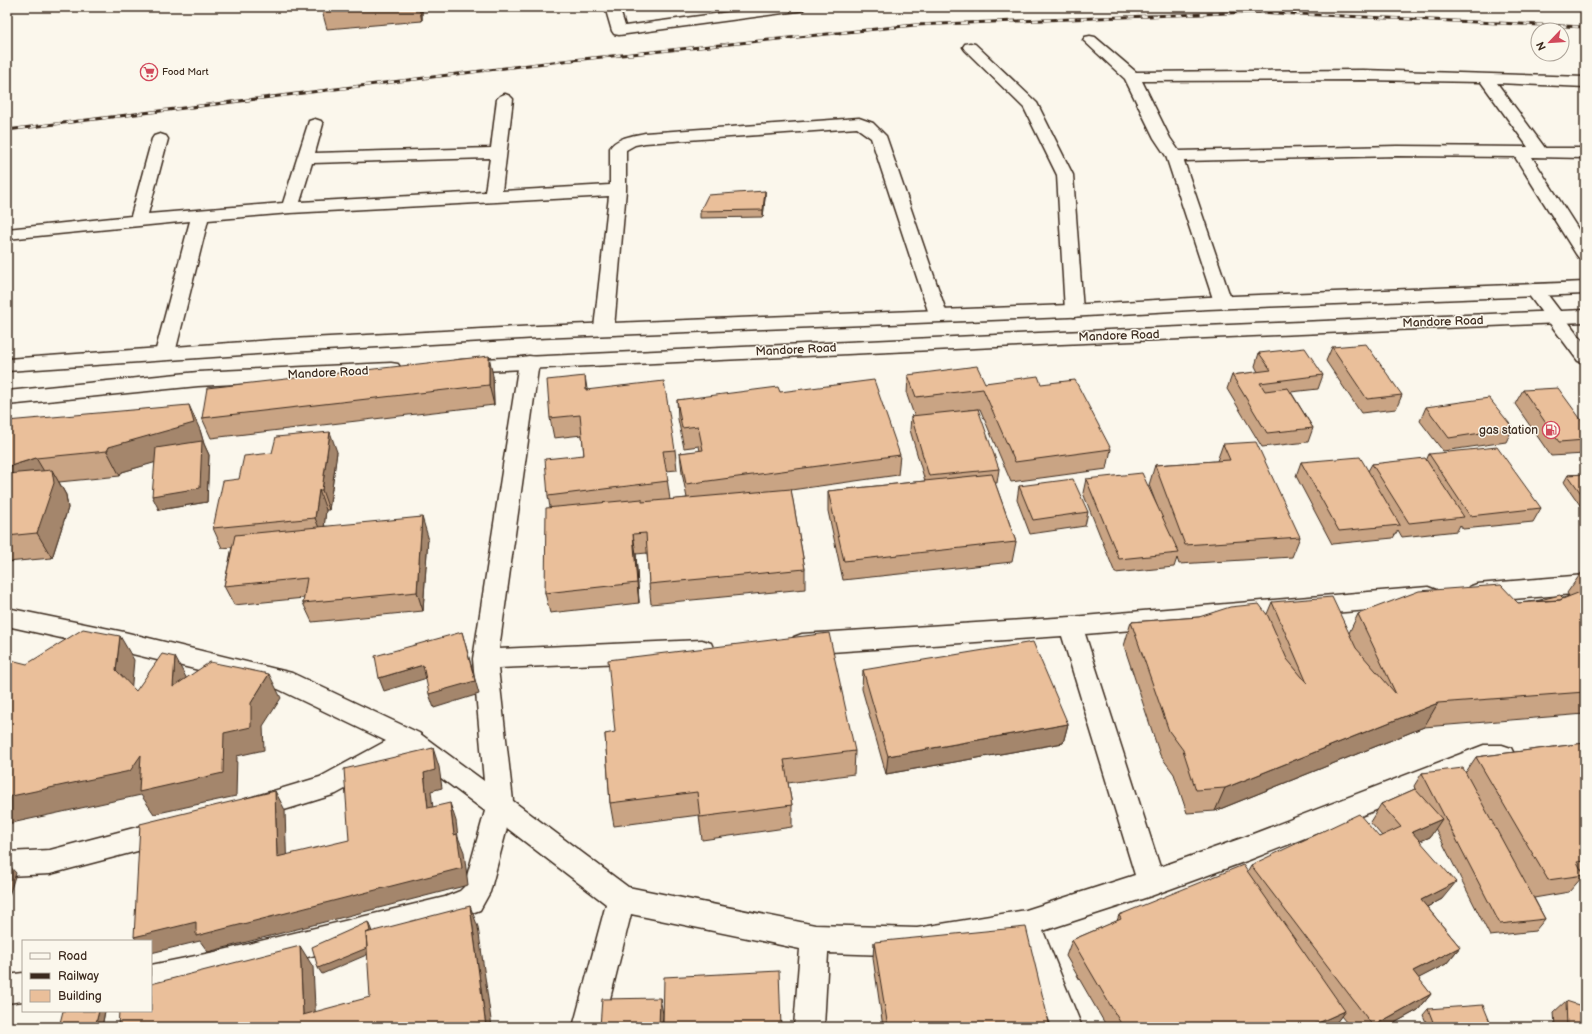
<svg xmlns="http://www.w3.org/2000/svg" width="1592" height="1034" font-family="'Balsamiq Sans',sans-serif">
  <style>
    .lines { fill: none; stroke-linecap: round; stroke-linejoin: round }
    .minor-casing { stroke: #3b2a1e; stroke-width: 3 }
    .trunk-casing { stroke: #3b2a1e; stroke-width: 3 }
    .minor { fill: #fbf7ec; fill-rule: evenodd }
    .trunk { fill: #fbf7ec; fill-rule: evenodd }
    .rail-casing { stroke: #3b2a1e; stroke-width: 3 }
    .rail { stroke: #fbf7ec; stroke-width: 2; stroke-dasharray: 6; stroke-linecap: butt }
    .wall { fill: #c9a484; stroke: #3b2a1e }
    .shaded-wall { fill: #a4866c; stroke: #3b2a1e }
    .building { fill: #eabf9a; stroke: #3b2a1e }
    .labels { text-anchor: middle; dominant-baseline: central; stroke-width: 3; stroke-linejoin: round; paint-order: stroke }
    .far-poi-label { font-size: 10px; fill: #3b2a1e; stroke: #fbf7ec; text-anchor: start }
    .street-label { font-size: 12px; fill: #3b2a1e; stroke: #fbf7ec }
    .poi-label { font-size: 12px; fill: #3b2a1e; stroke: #fbf7ec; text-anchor: end }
  </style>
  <rect width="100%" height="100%" fill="#fbf7ec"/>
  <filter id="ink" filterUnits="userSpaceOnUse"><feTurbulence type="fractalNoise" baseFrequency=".025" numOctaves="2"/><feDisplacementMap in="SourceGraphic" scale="8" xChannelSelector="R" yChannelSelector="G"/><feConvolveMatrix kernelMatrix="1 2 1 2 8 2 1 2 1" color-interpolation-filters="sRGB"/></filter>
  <g filter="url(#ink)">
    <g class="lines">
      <defs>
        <path id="minor" d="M605 7H619L625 26 767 7H805L803 10 798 11 619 35 614 34 612 31Z
          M1090 36 1095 37 1136 72 1363 70 1585 77V87L1497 83 1545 148H1585V158L1532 157 1585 240V259L1579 258 1576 254 1515 157 1397 156 1184 161 1232 302 1230 306 1223 308 1216 306 1214 302 1166 156 1154 138 1125 79 1083 40 1085 37ZM1363 80 1481 82 1528 147 1397 146 1179 151 1170 138 1142 81Z
          M970 43 975 44 1037 103 1073 175 1083 311 1081 315 1074 317 1067 315 1065 311 1057 175 1024 108 965 50 963 47 965 44Z
          M505 94 510 96 513 99 502 191 610 185V148C617 137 633 136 645 133L859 118 873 123 886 136 947 314 945 318 938 320 931 318 929 314 871 138 857 128 645 143 635 145 626 150V190L614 328 611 332 604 334 597 332 594 328 609 196 290 213 208 220 175 353 172 357 165 359 158 357 155 353 190 221 7 239V229L131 216 152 139 154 136 160 134 166 136 168 139 148 214 283 203 309 121 315 119 321 121 323 124 315 153 491 148 497 99 500 96ZM490 158 485 192 300 202 312 163Z
          M1534 284 1541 286 1585 344V363L1578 361 1525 290 1527 286Z
          M529 356 536 357 539 362 499 649 702 640 711 643 714 650 711 657 702 660 498 668 513 801 628 887 815 925 917 928 1026 910 1135 875 1062 636 802 654 794 651 790 644 794 637 802 634 1071 617 1428 587 1436 590 1440 596 1436 602 1428 605 1085 634 1160 867 1245 837 1484 745H1502L1511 748 1515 756 1511 764 1502 767H1485L1249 860 1151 896 1043 931 1082 1027H1052L1018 938 917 956 828 953 824 1027H794L800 949 631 914 603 1027H573L606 904 507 828 490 892 480 910 445 923 215 980 151 993V965L215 952 445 897 460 891 464 887 485 811 409 754 336 794 252 820 243 816 239 808 243 800 320 777 386 741 278 689 124 652 7 626V608L124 632 292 673 419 733 484 781 473 659 519 362 522 357Z
          M1585 575V593L1477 602 1469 599 1465 593 1469 587 1477 584Z
          M168 819 177 823 181 831 177 839 168 843 50 874 7 876V852L50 850Z
          M23 973V1001L7 1003V975Z"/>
        <path id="trunk" d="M1585 282V294L1208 309 1069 317 538 338 272 353 7 371V359L272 340 538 326 1069 305 1208 297Z
          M1585 310V322L1061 344 461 372 454 371 451 366 454 361 461 360 1061 332Z
          M391 363 398 364 401 369 398 374 391 375 198 386 7 405V391L198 372Z"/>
      </defs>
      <use href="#minor" class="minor-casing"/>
      <use href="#trunk" class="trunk-casing"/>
      <use href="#minor" class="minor"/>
      <use href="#trunk" class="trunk"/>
      <defs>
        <path id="rail" d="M7 130 553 62 915 25 1254 12 1585 27"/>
      </defs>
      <use href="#rail" class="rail-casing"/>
      <use href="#rail" class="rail"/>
    </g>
    <path class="wall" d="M322 7H422V21L327 29 322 11Z
      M765 191V198L763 217 700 218V211Z
      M1332 347 1402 395 1396 409 1361 413 1326 361Z
      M1259 353 1323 375 1318 389 1291 392 1313 428 1308 442 1262 447 1227 389 1232 375 1258 372 1255 366Z
      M908 375 985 383 1041 384 1111 449 1107 469 1011 482 980 409 968 410 999 469 997 483H995L1016 542 1012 562 843 580 828 511V491L925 481 910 430 911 416 914 415 907 395Z
      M493 376 494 405 211 438 202 418Z
      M585 376 587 389 675 450 677 470 666 471 670 500 687 498 682 473 680 453 700 451 699 446 684 448 678 419 677 400 780 392 900 455 898 475 791 490 805 569V589L651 604 649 584 647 553 636 554 639 603 550 613 545 593 550 507 548 496 584 455 582 435 554 438 550 418Z
      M1523 390 1585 425V454L1551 456 1515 404Z
      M1426 407 1513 428 1506 442 1443 451 1420 421Z
      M7 421 200 430 204 444 209 455 207 502 159 510 155 462 122 472 120 476 59 482 66 495 68 508 52 558 7 562Z
      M1223 444 1300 537 1292 557 1179 564 1177 558 1174 567 1115 573 1083 493 1086 479 1157 506 1149 485 1155 465 1217 461Z
      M337 452 329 510H326L324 526 428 537 423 611 312 622 303 603 304 598 234 605 224 586 232 547 222 548 213 528 239 479Z
      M1429 454 1541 508 1533 522 1463 529 1460 525 1457 531 1402 537 1398 530 1393 538 1332 544 1296 476 1301 462 1368 471 1372 464 1426 461Z
      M1585 474V507L1582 508 1564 482 1568 475Z
      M1019 486 1088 512 1085 526 1030 534 1017 500Z
      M1584 569H1585V714L1424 727 1215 811 1187 813 1174 774 1160 755 1124 646 1131 622 1199 617 1267 614 1272 602 1349 633 1358 614 1518 603 1563 598 1569 596 1567 593Z
      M863 670 1068 724 1063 743 886 774 862 689Z
      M605 734 855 751 854 774 788 783 792 805V827L702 840 699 815 614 826 610 803Z
      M1585 743V876H1583L1569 892 1534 898 1545 919 1535 931 1490 936 1435 828 1430 837 1420 841 1442 899 1427 907 1460 947 1446 964 1418 978 1431 994 1418 1010 1387 1027H1350L1341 1016 1333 1027H1107L1066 956 1072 940 1117 921 1119 915 1247 872 1251 865 1379 837 1382 836 1370 822 1381 804 1415 789 1414 786 1422 773 1466 772 1476 757Z
      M874 942 1050 1027H883L873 958Z
      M1566 1001 1585 1027H1555L1554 1012Z
      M1428 1009 1492 1027H1428L1423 1015Z
      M105 1011 102 1027H64Z"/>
    <path class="shaded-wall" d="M419 7H422V21Z
      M765 191V198L763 217V210Z
      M489 356 493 376 494 405 489 385Z
      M189 405 200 430 204 444 209 455 207 502 159 510 152 496 202 449 122 472 120 476 107 451 109 447Z
      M330 432 337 452 329 510 322 490Z
      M36 458 51 483 7 496V467Z
      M52 470 66 495 68 508 52 558 37 533Z
      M319 490 326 510 323 538 315 518Z
      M422 517 428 537 423 611 417 592Z
      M633 534 636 554 639 603 637 583Z
      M462 632 479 694 434 708 429 694Z
      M120 636 134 660 131 694 116 670Z
      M175 657 188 681 173 687Z
      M423 665 427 678 384 691 379 678Z
      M269 674 281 698 263 726 264 750 237 756 236 796 154 814 141 795 7 824V797L141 755 224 733 251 703Z
      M1438 703 1424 727 1215 811 1225 788Z
      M1068 724 1063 743 886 774 888 756Z
      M433 748 439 767 442 788 431 791 435 826 428 808 424 773Z
      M275 791 285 810 287 875 277 857Z
      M450 803 456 821 458 837 464 852 468 885 208 952 200 941 151 953V941H137L134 937 454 835Z
      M1442 819 1430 837 1400 850 1412 832Z
      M7 863 16 873 7 902Z
      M1456 882 1442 899 1408 917 1421 900Z
      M470 906 478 927 492 1027H486Z
      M368 922 371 929 378 950 322 974 318 968Z
      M300 946 313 967 316 1027 303 1015Z
      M1460 947 1446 964 1400 988 1413 971Z
      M1431 994 1418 1010 1387 1027H1372L1373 1026Z
      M660 998 663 1014 662 1027H659Z
      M99 1011H105L102 1027H100L96 1023Z
      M1345 1011 1333 1027H1309Z"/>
    <path class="building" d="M322 7H370L322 11Z
      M765 191 763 210 700 211 708 195Z
      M1366 344 1402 395 1367 399 1332 347Z
      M1305 348 1323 375 1260 383 1265 391 1288 388 1313 428 1267 433 1232 375 1271 370 1259 353Z
      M489 356V385L202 418 207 388Z
      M977 366 985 383 1038 376 1041 384 1075 380 1111 449 1015 462 983 389 916 397 908 375Z
      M585 376 586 390 664 381 675 450 663 451 668 481 548 496 545 459 584 455 580 415 550 418 547 380Z
      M874 380 900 455 686 484 680 453 703 450 698 426 682 428 677 400 778 387 780 392Z
      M1558 388 1585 425V440L1559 442 1523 390Z
      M1489 398 1513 428 1449 438 1426 407Z
      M189 405 194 423 109 447 107 451 36 458 7 467V421Z
      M978 409 999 469 929 476 911 416Z
      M330 432 322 490H319L315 518 213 528 223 481 239 479 244 456 272 453 276 437Z
      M202 441 200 488 152 496 156 448Z
      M1256 442 1300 537 1185 545 1155 465 1230 460 1223 444Z
      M1497 447 1541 508 1470 516 1429 454Z
      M1360 457 1400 525 1339 531 1301 462Z
      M1425 458 1464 517 1409 523 1372 464Z
      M52 470 54 483 37 533 7 536V474Z
      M1142 473 1179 553 1119 559 1086 479Z
      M992 474 1016 542 844 561 828 491Z
      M1585 474V499L1568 475Z
      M1073 479 1088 512 1033 520 1019 486Z
      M791 489 805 569 649 584 646 533 633 534 637 583 545 593 546 508 642 499V502Z
      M422 517 417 592 303 603 307 578 224 586 235 535Z
      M1501 585 1518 603 1560 600 1583 591 1585 593V692L1438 703 1225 788 1196 790 1183 750 1169 731 1131 622 1199 617 1230 607 1259 604 1268 616 1287 659 1307 683 1272 602 1332 597 1356 648 1396 694 1358 614 1419 591Z
      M1560 595 1563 598 1560 600 1537 601H1536Z
      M83 629 120 636 116 670 136 691 162 654 175 657 173 687 210 662 269 674 251 703V727L224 733 223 773 139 792 141 755 130 771 7 797V659L27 664Z
      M462 632 475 681 429 694 423 665 379 678 375 656Z
      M829 633 855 751 784 760 792 805 700 817 697 792 610 803 605 734 615 732 608 660Z
      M1033 642 1068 724 888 756 863 670Z
      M1585 743V861L1577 862 1584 875 1548 880 1476 757Z
      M433 748 435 770 424 773 428 808 450 803 454 835 457 834 462 868 196 936V922L134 937 140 824 275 791 277 857 349 840 344 769Z
      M1463 768 1545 919 1500 924 1422 773Z
      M1415 789 1442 819 1412 832 1456 882 1421 900 1460 947 1413 971 1431 994 1373 1026 1251 865 1359 814 1379 837 1401 827 1381 804Z
      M1243 865 1345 1011 1309 1027H1123L1072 940 1121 919 1119 915Z
      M470 906 486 1027H118L119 1011H151V984L300 946 303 1015 370 997 366 933Z
      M368 922 370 931 366 933 367 948 318 968 312 947Z
      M1026 927 1050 1027H888L874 942Z
      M779 971 781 1027H663L664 977Z
      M660 998 659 1027H600L602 999Z
      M1566 1001 1585 1007V1027H1567Z
      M1483 1005 1492 1027H1435L1428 1009Z
      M63 1011H99L96 1023 64 1027H59Z"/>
  </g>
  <defs>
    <symbol id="supermarket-ring" viewBox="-11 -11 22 22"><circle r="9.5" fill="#fbf7ec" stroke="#d1495b" stroke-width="1.5"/><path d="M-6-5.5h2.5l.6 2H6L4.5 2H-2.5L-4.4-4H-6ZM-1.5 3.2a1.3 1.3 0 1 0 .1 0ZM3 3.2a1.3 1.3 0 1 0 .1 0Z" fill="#d1495b"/></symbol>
    <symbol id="fuel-ring" viewBox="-11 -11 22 22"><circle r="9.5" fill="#fbf7ec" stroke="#d1495b" stroke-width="1.5"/><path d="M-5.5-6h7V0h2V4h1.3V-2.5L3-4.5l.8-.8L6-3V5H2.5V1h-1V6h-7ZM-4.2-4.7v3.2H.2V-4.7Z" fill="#d1495b"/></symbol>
  </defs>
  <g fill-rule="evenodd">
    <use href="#supermarket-ring" x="139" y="62" width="20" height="20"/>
    <use href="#fuel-ring" x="1541" y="420" width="20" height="20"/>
  </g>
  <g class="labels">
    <g class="far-poi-label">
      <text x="162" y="72">Food Mart</text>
    </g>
    <g class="street-label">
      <text transform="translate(1443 322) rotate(-2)">Mandore Road</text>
      <text transform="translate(1119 336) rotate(-2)">Mandore Road</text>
      <text transform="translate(796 350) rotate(-3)">Mandore Road</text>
      <text transform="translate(328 373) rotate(-3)">Mandore Road</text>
    </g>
    <g class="poi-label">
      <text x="1538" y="430">gas station</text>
    </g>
  </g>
  <rect width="1592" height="1034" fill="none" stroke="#fbf7ec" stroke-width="24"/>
  <rect x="12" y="12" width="1568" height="1010" fill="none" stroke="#3b2a1e" stroke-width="1.5" filter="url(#ink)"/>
  <rect x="22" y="940" width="130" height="72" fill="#fbf7ec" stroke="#aea59a"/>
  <rect x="30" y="953" width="20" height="6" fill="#fbf7ec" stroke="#aea59a"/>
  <text x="58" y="960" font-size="12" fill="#3b2a1e">Road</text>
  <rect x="30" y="973" width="20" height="6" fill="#3b2a1e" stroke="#aea59a"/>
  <text x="58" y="980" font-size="12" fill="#3b2a1e">Railway</text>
  <rect x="30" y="990" width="20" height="12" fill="#eabf9a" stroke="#aea59a"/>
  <text x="58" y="1000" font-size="12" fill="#3b2a1e">Building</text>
  <g transform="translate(1550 42) rotate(245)"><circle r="19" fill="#fbf7ec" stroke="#aea59a"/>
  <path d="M0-3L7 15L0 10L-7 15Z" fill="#d1495b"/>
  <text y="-6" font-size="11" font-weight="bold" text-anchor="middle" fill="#3b2a1e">N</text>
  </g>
</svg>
